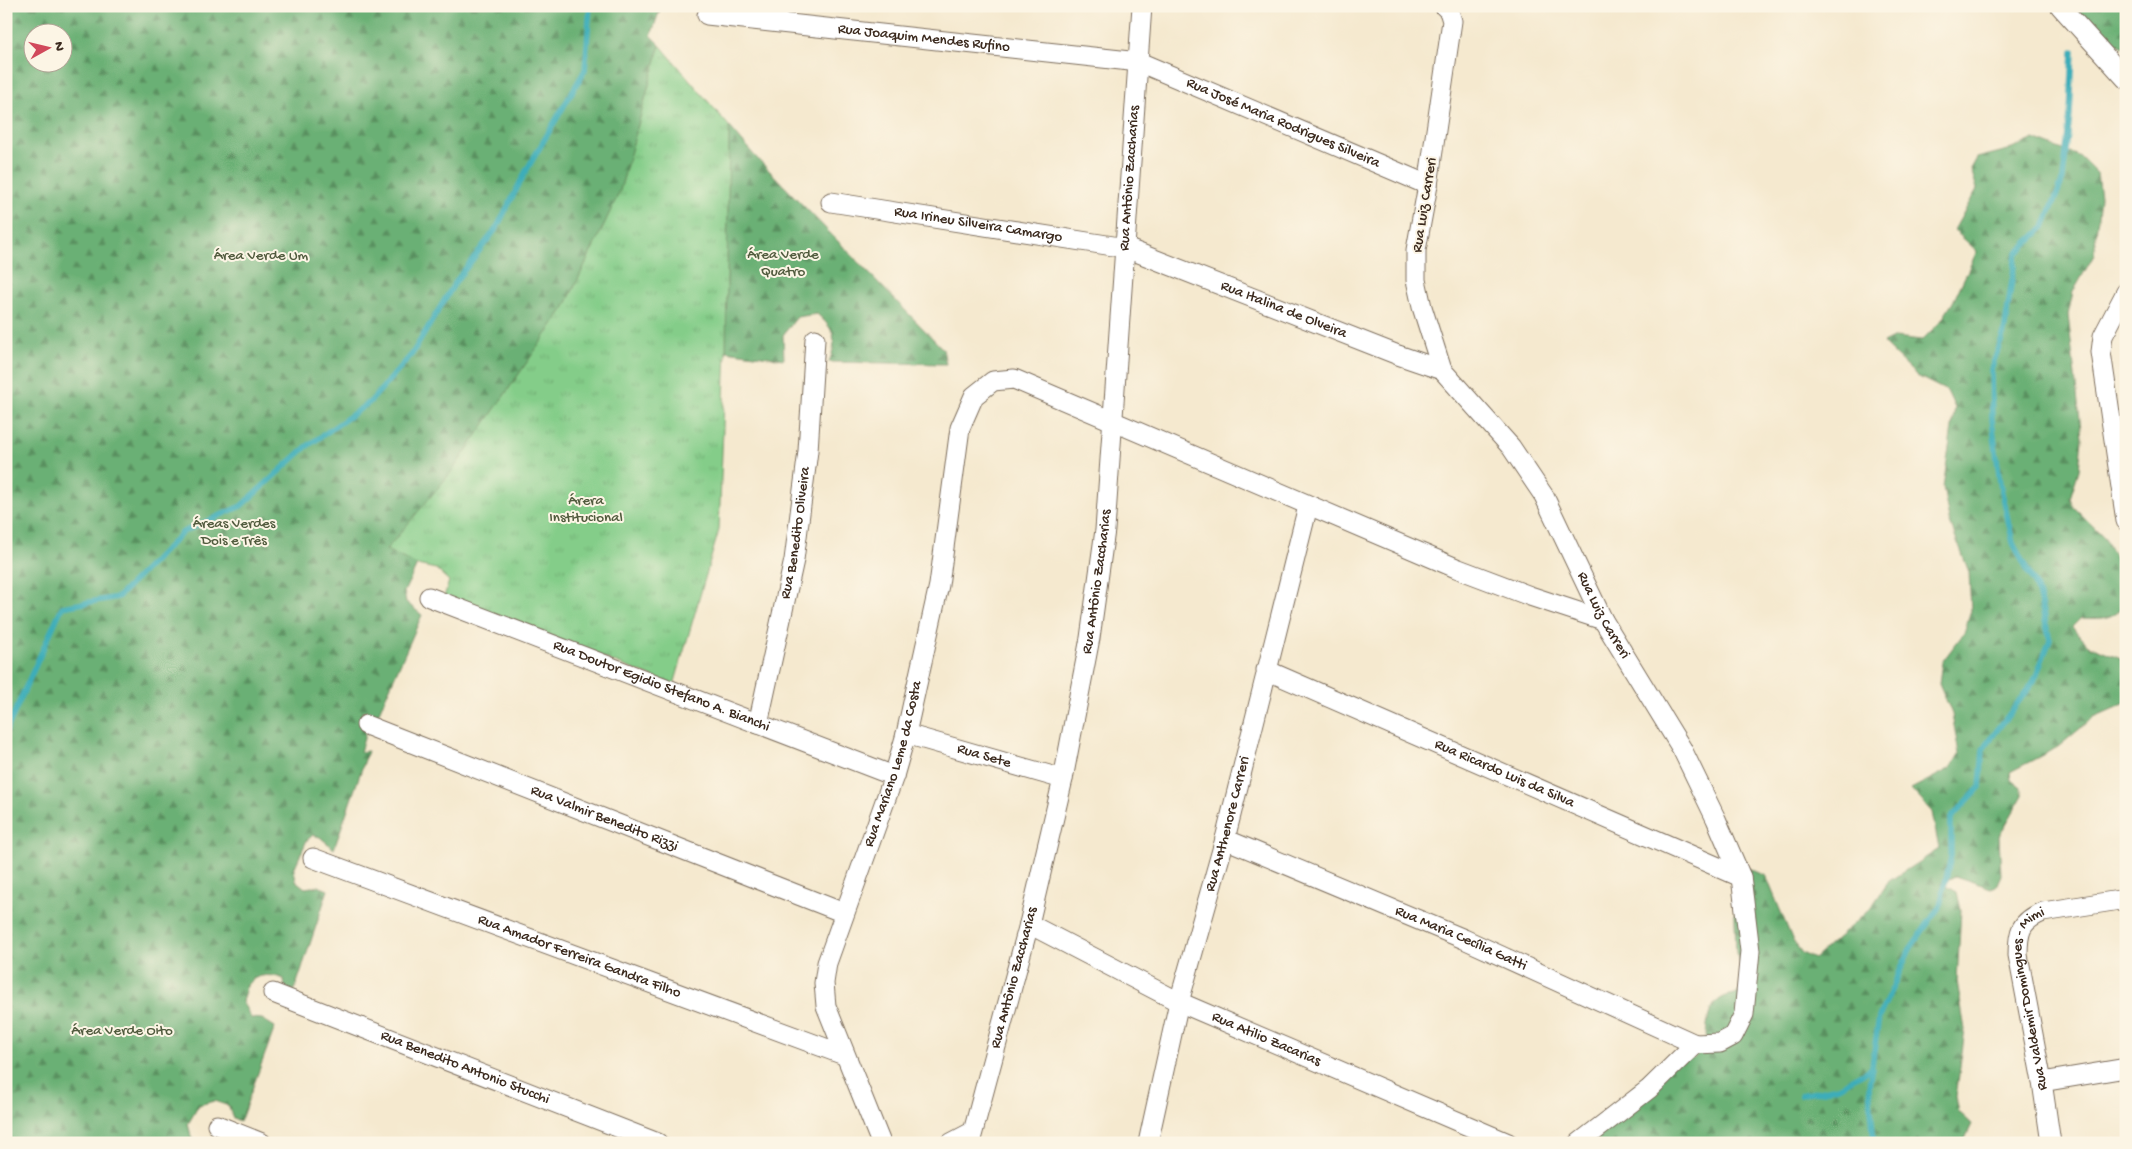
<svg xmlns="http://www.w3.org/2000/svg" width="2132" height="1149" font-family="'Gochi Hand',sans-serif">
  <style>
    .forest { fill: url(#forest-firs); stroke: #536d4a; fill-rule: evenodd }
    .park { fill: url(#park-tufts); stroke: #607c54 }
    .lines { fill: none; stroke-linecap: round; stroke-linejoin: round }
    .stream { stroke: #3dadb9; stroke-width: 5.5 }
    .street-casing { stroke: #7c6d5c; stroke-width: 21 }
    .street { stroke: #fff; stroke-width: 19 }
    .labels { text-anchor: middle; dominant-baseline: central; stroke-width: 4; stroke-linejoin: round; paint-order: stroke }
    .street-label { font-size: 15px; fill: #3b2a1e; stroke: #fcf5e5 }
    .park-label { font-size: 15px; fill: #515b3e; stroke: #fcf5e5 }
  </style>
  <defs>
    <pattern id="forest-firs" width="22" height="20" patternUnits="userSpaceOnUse" patternTransform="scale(1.25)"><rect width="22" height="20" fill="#6bb075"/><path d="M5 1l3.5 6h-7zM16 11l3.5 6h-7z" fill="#598f5f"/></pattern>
    <pattern id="park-tufts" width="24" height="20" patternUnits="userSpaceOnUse" patternTransform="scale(1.25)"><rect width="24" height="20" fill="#84cd89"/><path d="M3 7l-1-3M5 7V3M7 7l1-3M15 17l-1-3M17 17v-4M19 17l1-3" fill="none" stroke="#73b076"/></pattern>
  </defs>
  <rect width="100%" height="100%" fill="#fcf5e5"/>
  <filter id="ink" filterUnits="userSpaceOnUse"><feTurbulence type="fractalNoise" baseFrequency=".02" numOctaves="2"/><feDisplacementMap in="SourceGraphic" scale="10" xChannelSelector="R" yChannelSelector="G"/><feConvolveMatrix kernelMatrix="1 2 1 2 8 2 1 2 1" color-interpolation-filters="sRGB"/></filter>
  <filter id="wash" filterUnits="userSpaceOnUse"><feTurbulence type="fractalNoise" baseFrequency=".0096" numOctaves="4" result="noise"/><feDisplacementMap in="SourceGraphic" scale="20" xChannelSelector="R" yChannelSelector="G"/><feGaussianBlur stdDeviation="1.12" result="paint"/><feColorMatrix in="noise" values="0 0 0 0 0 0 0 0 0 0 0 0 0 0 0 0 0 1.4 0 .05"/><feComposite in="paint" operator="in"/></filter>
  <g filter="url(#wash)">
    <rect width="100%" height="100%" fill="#f5e9cf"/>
    <path class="forest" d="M6 6H661L651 36 660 45 620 191 565 307 453 470 417 565 404 592 406 602 422 615 375 721 366 712 362 711 365 735 360 752 368 751 334 849 320 837 313 835 307 840 294 869 296 881 305 888 318 886 328 890 294 992 285 988 284 979C272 974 256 973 247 985 245 989 244 996 242 1001L251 1018 262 1019 275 1027 240 1122 232 1117 229 1106 214 1101 199 1105 188 1124 193 1143H6ZM32 32H62V62H32Z
      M2071 6H2126V48L2116 43Z
      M729 126 754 155 943 349 946 364 829 362C838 339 835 330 817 314L797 317 783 335 784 359 726 351Z
      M2034 139 2081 157 2097 173 2100 197 2094 255 2073 292 2068 315 2082 438 2079 470 2070 498 2073 506 2105 538 2123 573 2126 582V603C2114 620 2100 619 2081 618L2072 627 2088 645 2126 660V703L2094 717 2058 747 2010 772 2011 780 2021 788 2023 795 1999 836 2001 875 1996 886 1991 888 1955 876 1941 883 1957 892 1961 910 1957 981 1965 1030 1956 1097 1959 1112 1972 1124 1965 1139 1961 1143H1567L1605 1118 1647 1073 1664 1065 1692 1059 1705 1048C1707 1033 1705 1010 1719 1000 1733 990 1734 1001 1747 981L1736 953 1734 889 1738 872 1748 868 1766 876 1793 941 1802 953 1814 959 1870 909 1889 881 1939 849 1932 812 1911 789 1951 768 1959 754 1952 714 1939 683 1942 662 1964 633 1971 611 1969 572 1949 520 1943 487 1955 408 1947 391 1917 376 1883 343 1895 337 1922 340 1941 321 1953 302 1977 251 1954 230 1977 189 1971 169 1977 158 2012 149Z"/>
    <path class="park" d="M660 45 729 126 726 351 719 530 674 685 444 597 449 581 436 569 417 565 386 550 453 470 565 307 620 191Z"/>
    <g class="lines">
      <path class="stream" d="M6 731 62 607 118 597 183 532 241 506 306 447 370 402 412 354 456 281 496 229 526 171 585 70 590 6
        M1801 1095 1838 1087 1872 1068
        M1874 1143 1869 1086 1879 1017 1910 949 1940 906 1951 856V818L1980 787 1983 749 2034 681 2050 640 2037 589 2013 543 2000 483 1992 419 1991 369 2004 333 2016 254 2044 227 2063 179 2070 115 2073 51"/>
    </g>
  </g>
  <g filter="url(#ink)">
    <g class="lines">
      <defs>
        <g id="street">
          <path id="s1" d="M1444 6 1449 11 1452 21 1428 185 1416 250V280L1422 307 1442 370 1511 447 1544 496 1603 620 1682 749 1716 819 1741 877 1750 951 1744 1014 1733 1036 1720 1043 1695 1044 1649 1089 1579 1143"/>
          <path d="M2060 6 2126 79"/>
          <path id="s2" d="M707 15 1139 62 1428 185"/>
          <path id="s3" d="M831 202 1126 248 1398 355 1442 370"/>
          <path d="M2126 292 2103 336 2101 352 2126 521"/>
          <path id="s4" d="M429 597 894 776"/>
          <path id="s5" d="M1266 670 1741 877"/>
          <path id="s6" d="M758 724 794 560 808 451 815 339"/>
          <path id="s7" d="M366 725 844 913"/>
          <path id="s8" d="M906 734 1063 779"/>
          <path id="s9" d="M1225 839 1464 939 1695 1044"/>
          <path id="s10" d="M313 858 844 1055"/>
          <path id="s11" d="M1029 924 1179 1002 1508 1143"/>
          <path id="s12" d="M273 993 658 1143"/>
          <path d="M2042 1082 2126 1068"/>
          <path d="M217 1125 262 1143"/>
          <path id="s13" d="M881 1143 826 1006 824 983 827 963 894 776 906 734 939 585 960 428 974 396 993 381 1014 379 1456 568 1530 596 1603 620"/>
          <path d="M951 1143 972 1132"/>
          <path id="s14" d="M970 1143 1029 924 1063 779 1090 638 1105 530 1142 6"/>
          <path id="s15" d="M1148 1143 1179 1002 1225 839 1308 506"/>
          <path id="s16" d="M2051 1143 2042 1082 2018 955C2018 932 2020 921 2043 912L2126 899"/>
        </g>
      </defs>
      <use href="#street" class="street-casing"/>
      <use href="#street" class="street"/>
    </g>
  </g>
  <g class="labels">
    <g class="street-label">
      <text stroke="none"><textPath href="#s2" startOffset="218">Rua Joaquim Mendes Rufino</textPath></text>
      <text stroke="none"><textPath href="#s2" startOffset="591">Rua José Maria Rodrigues Silveira</textPath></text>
      <text stroke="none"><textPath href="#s14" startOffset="981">Rua Antônio Zaccharias</textPath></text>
      <text transform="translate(1425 205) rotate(-81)">Rua Luiz Carreri</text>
      <text stroke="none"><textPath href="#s3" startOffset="149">Rua Irineu Silveira Camargo</textPath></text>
      <text stroke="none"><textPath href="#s3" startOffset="468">Rua Italina de Olveira</textPath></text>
      <text stroke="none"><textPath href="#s6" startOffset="195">Rua Benedito Oliveira</textPath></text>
      <text stroke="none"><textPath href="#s14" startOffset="576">Rua Antônio Zaccharias</textPath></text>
      <text stroke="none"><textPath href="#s1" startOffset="669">Rua Luiz Carreri</textPath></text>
      <text stroke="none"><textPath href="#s4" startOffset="249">Rua Doutor Egidio Stefano A. Bianchi</textPath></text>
      <text stroke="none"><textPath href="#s8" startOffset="81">Rua Sete</textPath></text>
      <text stroke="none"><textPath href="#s13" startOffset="401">Rua Mariano Leme da Costa</textPath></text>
      <text stroke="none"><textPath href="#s5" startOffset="260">Rua Ricardo Luis da Silva</textPath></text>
      <text stroke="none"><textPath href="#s7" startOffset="256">Rua Valmir Benedito Rizzi</textPath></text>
      <text stroke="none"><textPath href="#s15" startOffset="329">Rua Anthenore Carreri</textPath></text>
      <text stroke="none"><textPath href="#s9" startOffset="256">Rua Maria Cecília Gatti</textPath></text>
      <text stroke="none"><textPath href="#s10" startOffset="284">Rua Amador Ferreira Gandra Filho</textPath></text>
      <text stroke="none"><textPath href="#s14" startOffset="171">Rua Antônio Zaccharias</textPath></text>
      <text stroke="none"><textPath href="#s16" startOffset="150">Rua Valdemir Domingues - Mimi</textPath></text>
      <text stroke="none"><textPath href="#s11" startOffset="264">Rua Atilio Zacarias</textPath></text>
      <text stroke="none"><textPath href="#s12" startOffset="206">Rua Benedito Antonio Stucchi</textPath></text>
    </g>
    <g class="park-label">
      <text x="783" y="255">Área Verde<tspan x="783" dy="17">Quatro</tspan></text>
      <text x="261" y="256">Área Verde Um</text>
      <text x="586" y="501">Árera<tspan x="586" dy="17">Institucional</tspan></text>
      <text x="234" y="524">Áreas Verdes<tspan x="234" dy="17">Dois e Três</tspan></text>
      <text x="122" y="1031">Área Verde Oito</text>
    </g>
  </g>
  <rect width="2132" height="1149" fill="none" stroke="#fcf5e5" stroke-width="25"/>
  <g transform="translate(48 48) rotate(82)"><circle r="24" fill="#fcf5e5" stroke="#afa495"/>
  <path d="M0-4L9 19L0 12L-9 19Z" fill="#d1495b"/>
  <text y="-8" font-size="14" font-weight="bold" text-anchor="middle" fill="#3b2a1e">N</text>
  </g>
</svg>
